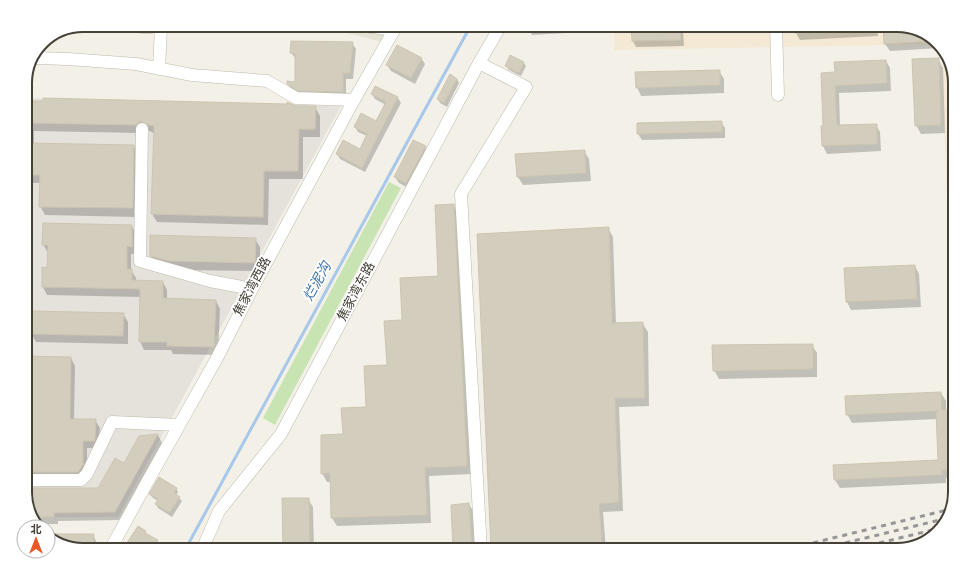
<svg xmlns="http://www.w3.org/2000/svg" width="980" height="575" font-family="Overpass,'Noto Sans SC',sans-serif">
  <style>
    .residential { fill: #e6e2d6 }
    .commercial { fill: #f3e9d4 }
    .industrial { fill: #e5e2dc }
    .green { fill: #c9e4b3 }
    .shadow { fill: #0003 }
    .lines { fill: none; stroke-linecap: round; stroke-linejoin: round }
    .stream { stroke: #a8c8eb; stroke-width: 3 }
    .building { fill: #d3cdbe; stroke: #cdc5b1 }
    .minor-casing { stroke: #bdb9ab; stroke-width: 13 }
    .minor { stroke: #fff; stroke-width: 12 }
    .rail { stroke: #969696; stroke-width: 3; stroke-dasharray: 5 5; stroke-linecap: butt }
    .labels { text-anchor: middle; dominant-baseline: central; stroke-width: 3.5; stroke-linejoin: round; paint-order: stroke }
    .street-label { font-size: 13px; fill: #454137; stroke: #fff }
    .water-label { font-size: 14px; font-style: italic; fill: #386da9; stroke: #fff }
    .rim { fill: none; stroke: #454137; stroke-width: 2 }
  </style>
  <rect width="100%" height="100%" fill="#f2f0e7"/>
  <path class="residential" d="M316 25H395L386 43Z"/>
  <path class="commercial" d="M615 25H897L926 33 937 44 614 50Z
    M942 49 947 54 955 80V443Z"/>
  <path class="industrial" d="M511 25H615V29L509 30Z
    M25 98 341 106 118 517H32L25 495V246H26L25 241Z"/>
  <path class="green" d="M389 182 401 188 275 425 263 418Z"/>
  <path class="shadow" d="M229 25H264L262 32Z
    M418 25H430L427 30Z
    M527 25H583L584 32 532 35Z
    M680 25 683 31 684 46 636 47 633 41 632 27Z
    M796 25H877L878 36 800 40 796 33Z
    M902 26 926 33 940 48 890 51 885 44 884 27Z
    M352 43 356 49 353 79H346V98L302 96 292 90 288 84 296 83V59L291 53Z
    M421 58 425 64 415 84 391 71 387 65Z
    M938 59 943 68 945 133 921 134 916 125Z
    M886 61 890 68 891 91 839 93 840 126 876 125 880 132 881 151 827 154 823 146 822 127H824L836 73Z
    M523 62 526 66 521 76 509 70 506 66Z
    M719 71 724 79V93L641 96 637 87Z
    M457 79 459 83 447 107 440 103 438 99Z
    M376 87 398 98 401 103 365 172 340 159 337 154 360 150 367 136 358 132 355 127 377 122 386 105 375 99 372 94Z
    M25 102 315 107 320 116V137H303V179H269L268 225 157 222 152 214 155 134 148 130 140 133 34 131V144L134 146 138 154 137 217 45 215 40 206 41 183H25Z
    M721 122 725 128V138L642 140 638 134Z
    M425 147 428 153 410 189 399 183 395 177Z
    M584 151 589 159 591 181 523 185 518 177 516 155Z
    M453 205 458 213 471 474 429 476 431 523 337 526 332 518 331 482H327L322 473 344 435 367 408 388 366 403 321 439 277Z
    M132 226 136 234V254H131V270L136 278V281L163 282 167 290V300L216 301 220 309 218 355 173 354 171 350H144L140 341 141 297 47 295 43 287 48 269V253L43 244Z
    M608 228 613 237 616 324H643L648 332 649 406 619 407 623 511 603 512 606 550H492Z
    M255 239 260 247V271L174 270 156 264 151 256Z
    M915 266 919 274 921 307 851 310 847 302Z
    M123 314 128 322V344L36 342 31 333Z
    M812 345 817 353V377L719 379 714 370Z
    M71 358 75 366 74 420H95L100 428 98 448H87V473L30 480 25 472 28 408Z
    M941 393 946 401V411H955V478H946V483L840 488 835 480 939 461 937 419 852 423 847 414Z
    M158 435 162 443 119 520 58 521V524H35L25 495V489H99L124 464 140 437Z
    M176 488 178 492 176 495 182 501 172 517 158 508 156 504 158 501 153 498 150 494Z
    M308 499 313 507 314 550H284Z
    M469 504 474 513 476 550H454Z
    M138 528 157 541 160 547 158 550H129L127 546Z
    M48 535H93L97 543V550H83L54 542Z"/>
  <g class="lines">
    <path class="stream" d="M185 550 471 25"/>
  </g>
  <path class="building" d="M680 25 681 40 632 41 631 26Z
    M795 25H835V31L795 33Z
    M883 26H899L926 33 934 41 884 44Z
    M291 41 353 42 350 73H343V92L298 91 287 84V81L295 82V54L290 53Z
    M397 45 422 58 411 78 386 65Z
    M510 55 524 62 519 73 505 66Z
    M939 58 941 125 915 126 912 59Z
    M886 60 887 83 835 86 837 125 877 124V144L822 146 821 126H823L821 73 835 72 834 62Z
    M720 70V85L636 88 635 72Z
    M450 74 457 79 444 103 437 99Z
    M375 86 398 97 362 168 336 154 343 140 360 149 367 134 354 127 361 113 376 121 386 102 371 94Z
    M43 98 287 104V102L296 106H316L315 129H299L298 171H264L263 217 151 214 154 126 149 125 142 122H139L136 125 25 123V101H43Z
    M722 121V132L637 134V123Z
    M413 140 426 146 406 183 394 177Z
    M25 143 134 145 133 208 39 207 40 175H25Z
    M585 150 586 173 517 177 515 154Z
    M454 204 467 466 425 468 427 515 331 518 330 473 321 474V435L343 434 341 408 366 407 364 366 387 365 384 321 402 320 400 278 438 276 435 205Z
    M43 223 132 225V247L127 246V269H132V280L163 281V298L216 300 214 347 167 346V342H139L140 289 42 287V267L47 268 48 245H42Z
    M609 227 612 323 643 322 645 398H615L619 502 599 504 602 545 519 550H491L477 234Z
    M150 235 256 238 255 263 169 261 150 256Z
    M915 265 917 299 846 302 844 268Z
    M30 311 124 313 123 336 30 334Z
    M813 344V369L713 371 712 345Z
    M27 356 71 357 70 419H96L95 439 94 441H83V465L78 472H25Z
    M941 392 942 410H951L953 470H942V475L834 480 833 465 938 460 936 411H938L846 415 845 396Z
    M158 434 115 512 54 513V517H32L25 495V488H98L115 458 124 463 139 436Z
    M159 477 177 488 174 493 180 497 169 513 155 504 158 499 149 494Z
    M282 498H309L310 550H283Z
    M469 503 472 550H453L451 505Z
    M138 526 146 531 145 533 158 540 152 550H131L125 546Z
    M48 534H94V544H60L54 542 48 536Z"/>
  <g class="lines">
    <defs>
      <path id="minor" d="M112 25 161 28 159 69
        M358 25 394 30
        M776 25 778 95
        M35 58 68 59 136 64 192 75 267 81 296 98 354 100
        M479 63 526 87 461 194 481 550
        M142 129 140 261 210 281 252 289
        M25 480H81L87 474 112 422 179 425
        M110 550 150 477 217 358 252 289 354 100 397 25
        M202 550 219 511 281 434 479 63 501 25"/>
    </defs>
    <use href="#minor" class="minor-casing"/>
    <use href="#minor" class="minor"/>
    <path class="rail" d="M784 550 951 509
      M816 550 948 518
      M850 550 941 528"/>
  </g>
  <g class="labels">
    <g class="street-label">
      <text transform="translate(253 287) rotate(-62)">焦家湾西路</text>
      <text transform="translate(357 292) rotate(-62)">焦家湾东路</text>
    </g>
    <g class="water-label">
      <text transform="translate(318 282) rotate(-61)">烂泥沟</text>
    </g>
  </g>
  <path d="M0 0H980V575H0ZM83 32H897A51 51 0 0 1 948 83V492A51 51 0 0 1 897 543H83A51 51 0 0 1 32 492V83A51 51 0 0 1 83 32Z" fill="#fff" fill-rule="evenodd"/>
  <path class="rim" d="M83 32H897A51 51 0 0 1 948 83V492A51 51 0 0 1 897 543H83A51 51 0 0 1 32 492V83A51 51 0 0 1 83 32Z"/>
  <g transform="translate(36 539)"><circle r="19" fill="#ffffff" stroke="#b5b3af"/>
  <path d="M0-3L7 15L0 10L-7 15Z" fill="#ea5826"/>
  <text y="-6" font-size="11" font-weight="bold" text-anchor="middle" fill="#454137">北</text>
  </g>
</svg>
